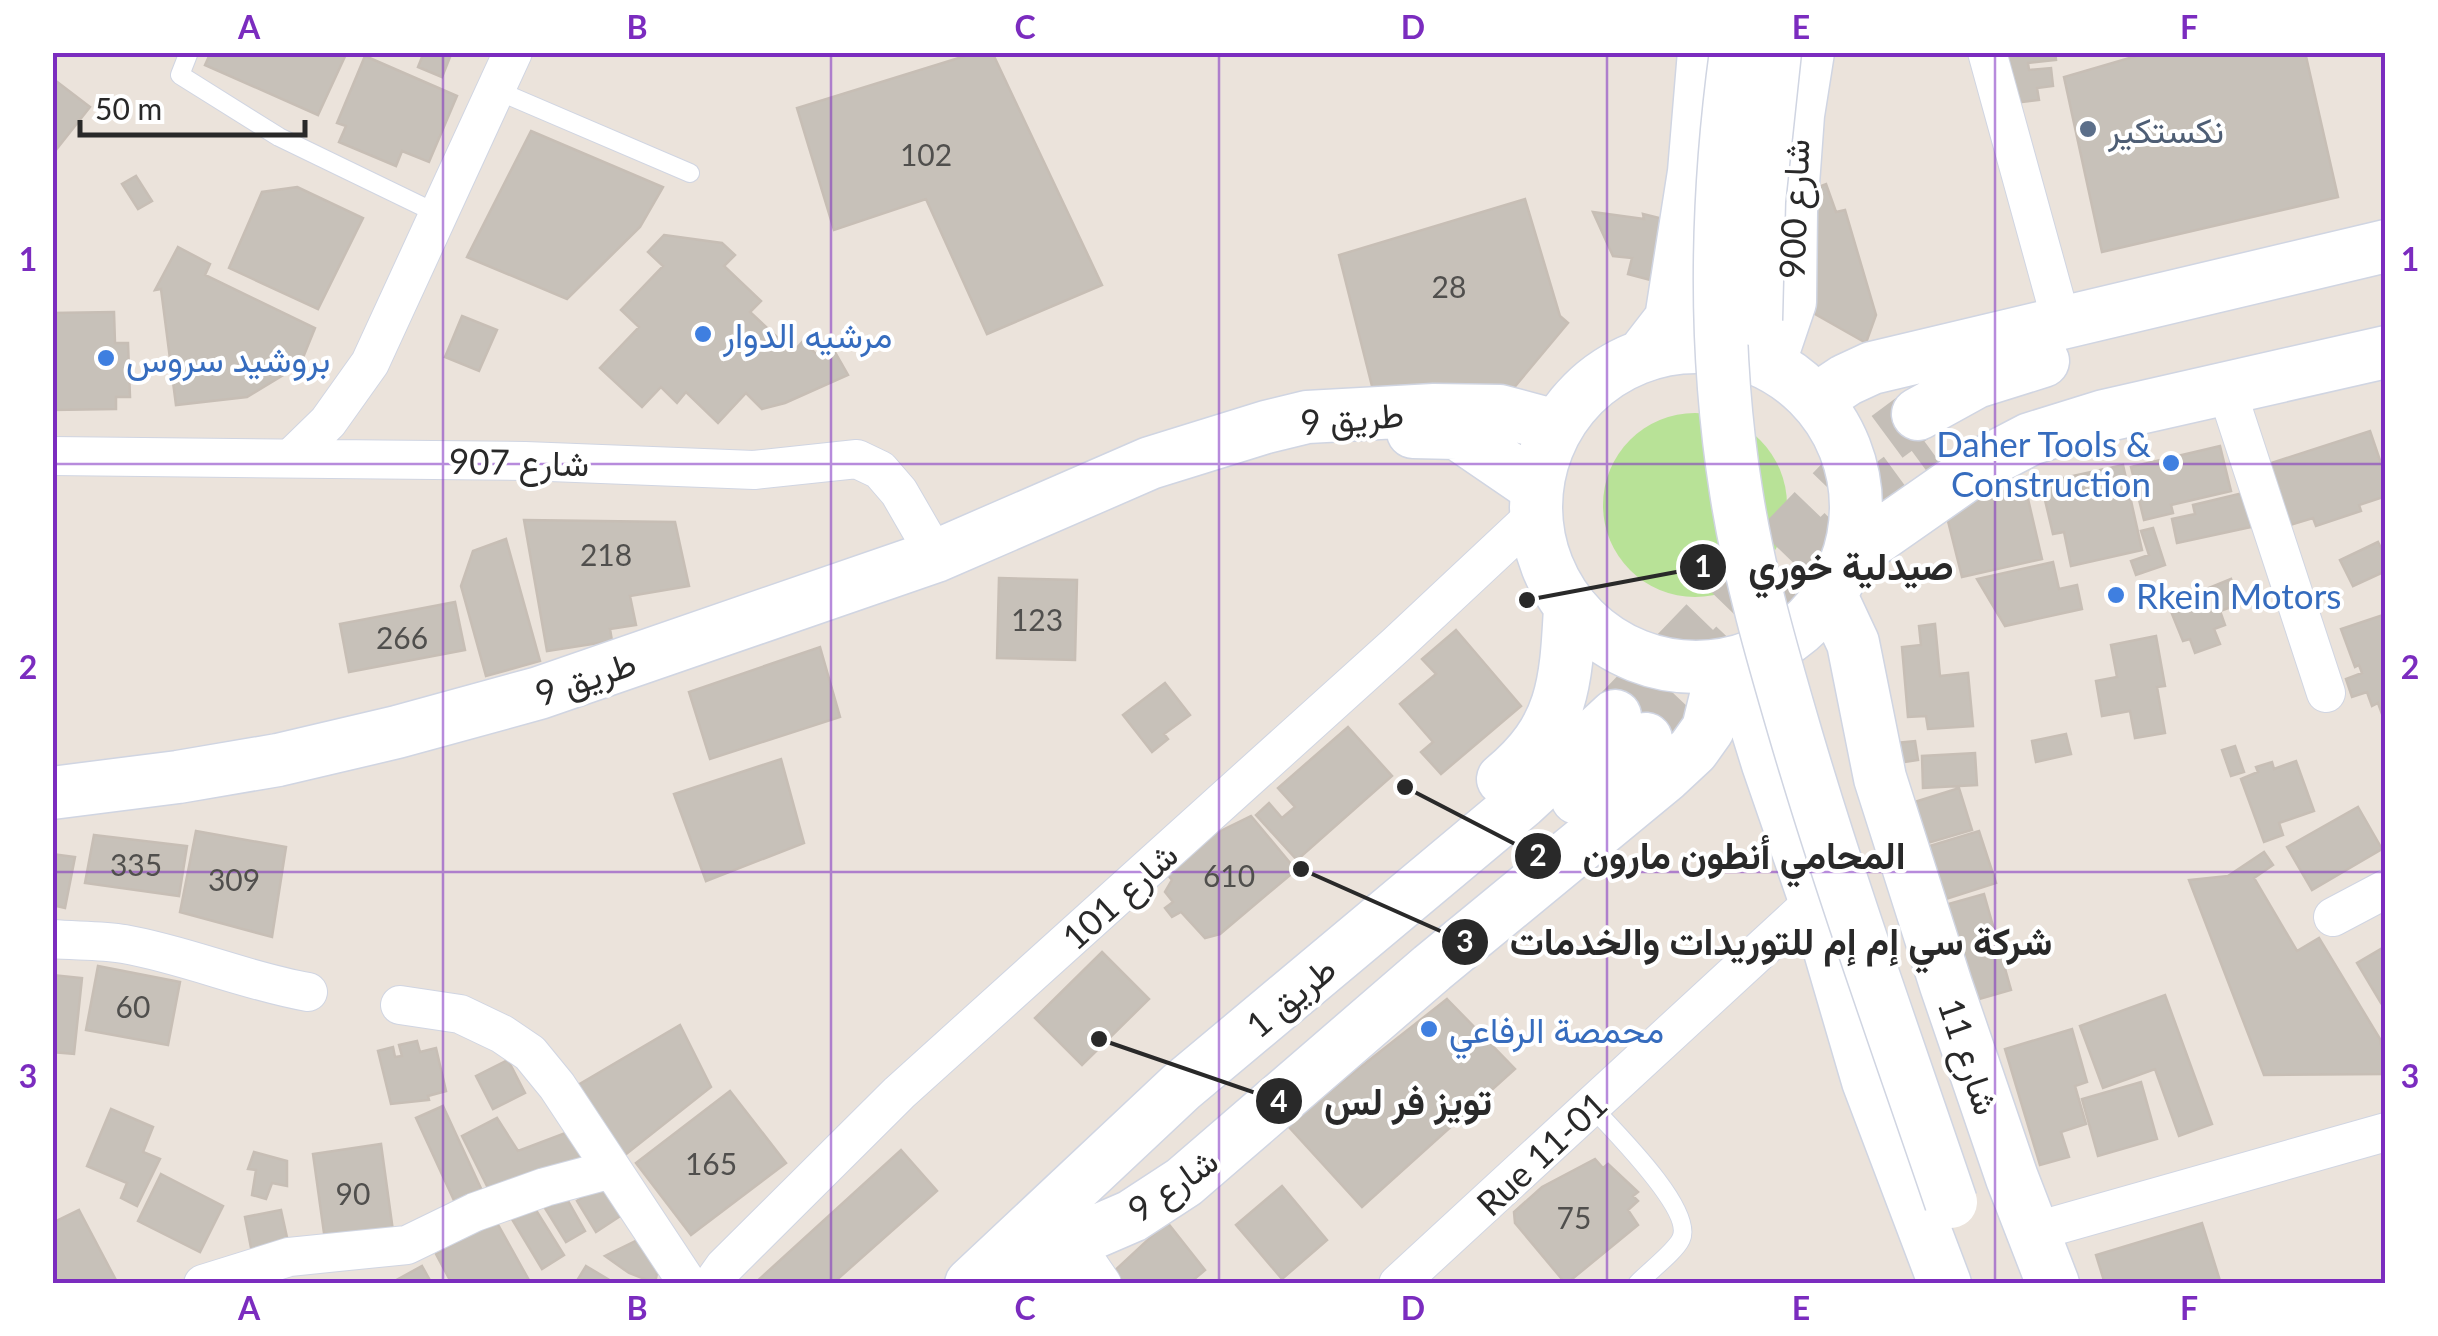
<svg xmlns="http://www.w3.org/2000/svg" width="2438" height="1336" font-family="Lato,Vazirmatn,sans-serif">
  <style>
    .green { fill: #b8e297 }
    .building { fill: #c7c1b9; stroke: #c7beb5; stroke-width: 2.5 }
    .lines { fill: none; stroke-linecap: round; stroke-linejoin: round }
    .secondary-tunnel { stroke: #c4beb7; stroke-width: 52; stroke-dasharray: 52 26; stroke-linecap: butt }
    .lane-casing { stroke: #d0d5e2; stroke-width: 20 }
    .street-casing { stroke: #d0d5e2; stroke-width: 40 }
    .secondary-casing { stroke: #d0d5e2; stroke-width: 55 }
    .lane { stroke: #fff; stroke-width: 18 }
    .street { stroke: #fff; stroke-width: 38 }
    .secondary { stroke: #fff; stroke-width: 52 }
    .secondary-bridge-casing { stroke: #d0d5e2; stroke-width: 55; stroke-linecap: butt }
    .secondary-bridge { stroke: #fff; stroke-width: 52 }
    .grid { fill: none; stroke: #7b2cbf; stroke-width: 2.5; stroke-opacity: 0.55 }
    .service-dot { fill: #5c6f8a; stroke: #fff; stroke-width: 4 }
    .shop-dot { fill: #3f7fe0; stroke: #fff; stroke-width: 4 }
    .labels { text-anchor: middle; dominant-baseline: central; stroke-width: 8; stroke-linejoin: round; paint-order: stroke }
    .number-label { font-size: 30px; fill: #504f4d }
    .service-label { font-size: 35px; fill: #4e5e75; stroke: #fff; text-anchor: start }
    .street-label { font-size: 35px; fill: #292929; stroke: #fff }
    .shop-label { font-size: 35px; fill: #366cbe; stroke: #fff; text-anchor: start }
    .leader { fill: none; stroke: #292929; stroke-width: 4 }
    .callout-dot { fill: #292929; stroke: #fff; stroke-width: 4 }
    .mark-label { font-size: 30px; text-anchor: middle; font-weight: bold; fill: #fff }
    .callout-label { font-size: 38px; text-anchor: middle; font-weight: bold; fill: #292929; stroke: #fff; stroke-width: 8; stroke-linejoin: round; paint-order: stroke }
    .neatline { fill: none; stroke: #7b2cbf; stroke-width: 4 }
    .grid-label { font-size: 32px; text-anchor: middle; font-weight: bold; fill: #7b2cbf }
  </style>
  <rect width="100%" height="100%" fill="#ebe3db"/>
  <path class="green" d="M1603 505a92 92 0 1 1 184 0a92 92 0 1 1-184 0Z"/>
  <path class="building" d="M211 52H347L318 115 205 65Z
    M424 52H452L442 77 418 67Z
    M978 52H992L1102 285 987 334 926 199 834 230 797 108Z
    M2007 52H2018V56L2055 52 2056 60 2028 63 2029 70 2051 68 2053 86 2037 88 2039 100 2013 103Z
    M2150 52H2305L2338 197 2102 252 2064 77Z
    M365 56 457 96 429 162 402 151 396 166 339 142 346 126 337 123Z
    M52 78 90 107 52 155Z
    M531 131 663 187 640 227 567 299 467 257Z
    M136 176 152 201 138 209 122 184Z
    M1826 184 1836 212 1845 210 1876 315 1866 343 1801 306 1805 192Z
    M297 187 363 218 318 309 229 268 262 192Z
    M1525 199 1560 316 1568 323 1512 390 1374 394 1339 255Z
    M1593 212 1644 219 1643 214 1663 219 1659 274 1650 280 1628 274 1632 258 1613 256Z
    M664 235 722 243 735 255 724 266 761 301 750 312 793 352 803 341 816 354 828 340 848 375 785 403 762 409 746 393 718 423 686 392 677 403 661 387 642 407 600 368 639 327 621 310 663 266 648 252Z
    M178 247 210 264 205 275 315 328 300 365 247 397 176 405 161 289 155 290Z
    M114 312 115 343H128L130 397H116V409L52 410V313Z
    M462 316 497 330 479 371 445 357Z
    M2370 431 2386 478V496L2359 505 2361 511 2316 526 2313 518 2280 528 2259 467Z
    M2220 446 2231 491 2171 505 2173 513 2144 520 2131 467Z
    M2123 465 2142 550 2071 566 2064 532 2053 534 2041 483Z
    M2025 486 2042 559 1962 577 1944 505Z
    M2243 493 2251 527 2177 543 2172 519 2195 514 2193 505Z
    M524 520 675 522 689 586 630 596 636 625 610 629 612 641 547 651Z
    M2153 528 2165 565 2136 575 2131 561 2149 555 2141 531Z
    M506 539 540 661 486 676 461 586 473 551Z
    M2378 542 2386 557V571L2353 586 2340 560Z
    M2053 562 2059 589 2077 585 2082 609 2005 626 1977 579Z
    M999 578 1077 580 1075 660 997 658Z
    M2231 579 2240 604 2220 611 2225 625 2214 629 2220 644 2195 653 2190 639 2183 641 2170 609 2197 598 2199 603 2208 600 2204 590Z
    M455 602 465 650 349 672 340 624Z
    M2386 614V713L2382 714 2378 703 2372 706 2367 692 2352 697 2346 679 2362 673 2359 665 2355 667 2341 629Z
    M1935 624 1940 676 1968 673 1973 726 1928 729 1926 716 1908 717 1902 647 1921 645 1919 626Z
    M1456 630 1521 706 1441 774 1421 752 1433 742 1400 704 1436 674 1422 659Z
    M2156 636 2165 686 2157 687 2165 733 2135 738 2130 711 2102 716 2096 681 2117 677 2111 645Z
    M820 647 840 717 710 759 689 692Z
    M1165 683 1190 715 1164 734 1168 739 1152 752 1123 715Z
    M1348 727 1392 776 1297 860 1256 815 1269 803 1282 818 1295 807 1278 788Z
    M2066 734 2071 754 2036 762 2032 741Z
    M1915 741 1918 760 1891 764 1896 743Z
    M2235 746 2244 772 2231 776 2222 750Z
    M1975 753 1977 785 1923 788 1922 756Z
    M781 759 804 843 706 881 674 794Z
    M2296 761 2314 811 2279 823 2283 835 2264 842 2241 779 2258 772 2256 767 2272 762 2274 769Z
    M1959 788 1972 830 1921 845 1908 804Z
    M2358 807 2382 849 2312 890 2287 847Z
    M1251 816 1296 870 1220 934 1205 938 1181 912 1172 917 1165 908 1173 902 1165 892 1172 880 1161 867 1196 843Z
    M196 831 286 847 272 937 180 912Z
    M1979 831 1996 883 1943 900 1926 847Z
    M94 835 187 846 179 896 85 883Z
    M2264 852 2273 865 2254 878 2297 951 2319 938 2380 1039 2386 1074 2264 1075 2189 880 2228 876Z
    M52 854 75 857 65 908 52 905Z
    M1984 894 2011 990 1969 1002 1941 906Z
    M2386 946V1000L2381 1003 2357 963Z
    M1102 952 1149 999 1082 1065 1035 1018Z
    M98 966 180 982 168 1045 86 1030Z
    M52 975 82 978 74 1054 52 1052Z
    M2165 995 2212 1124 2179 1136 2155 1069 2103 1088 2080 1026Z
    M1447 999 1515 1069 1362 1207 1287 1125Z
    M680 1025 711 1087 620 1159 573 1088Z
    M2072 1029 2087 1082 2075 1086 2086 1124 2061 1132 2069 1157 2040 1165 2005 1049Z
    M417 1041 420 1052 436 1048 446 1091 428 1096 429 1100 391 1104 378 1051 393 1047 395 1057 402 1056 399 1045Z
    M508 1060 525 1093 493 1109 476 1076Z
    M2141 1082 2157 1139 2098 1156 2082 1099Z
    M730 1091 786 1163 691 1235 636 1163Z
    M443 1106 485 1197 458 1209 416 1118Z
    M111 1109 153 1127 143 1152 160 1159 137 1206 121 1198 127 1183 87 1166Z
    M497 1118 518 1151 573 1130 585 1163 490 1192 462 1136Z
    M381 1144 393 1231 325 1240 313 1154Z
    M901 1150 937 1191 832 1284H754Z
    M254 1152 287 1161V1186L272 1183 266 1199 252 1195 256 1170 248 1169Z
    M1595 1159 1603 1168 1608 1164 1638 1192 1633 1196 1638 1201 1628 1210 1638 1225 1566 1284 1515 1223 1514 1212 1542 1187Z
    M161 1174 223 1206 200 1252 138 1221Z
    M608 1181 628 1211 596 1232 577 1201Z
    M1282 1186 1327 1240 1282 1279 1236 1225Z
    M563 1192 585 1231 566 1242 543 1205Z
    M529 1199 564 1255 542 1269 507 1211Z
    M79 1210 118 1284H52V1223Z
    M281 1210 290 1251 253 1258 245 1217Z
    M496 1221 530 1282 452 1284 436 1254Z
    M1167 1222 1205 1270 1192 1281 1194 1284H1114L1109 1276Z
    M2202 1223 2221 1284H2105L2096 1255Z
    M650 1234 660 1259 655 1283 629 1273 605 1256Z
    M422 1266 432 1284H389Z
    M586 1266 616 1284H575Z"/>
  <g class="lines">
    <path class="secondary-tunnel" d="M1615 716 1876 445 1918 414
      M1646 739 1827 547 1892 483 1933 453"/>
    <defs>
      <path id="lane" d="M189 52 180 75 279 137 438 214
        M496 90 690 173
        M1591 1106C1611 1128 1695 1210 1681 1239 1675 1252 1648 1272 1637 1284"/>
      <path id="street" d="M1987 52 2062 324
        M2226 388 2326 693
        M52 456 525 461 754 470 857 459 880 470 899 492 936 556
        M291 458 328 422 370 363 513 52
        M2333 917 2386 889
        M52 939C76 941 101 940 124 944 187 955 245 981 308 992
        M400 1005 460 1014 502 1034 530 1053 557 1086 688 1284
        M2033 1232 2386 1132
        M1076 1246 1102 1284
        M203 1284 289 1257 407 1245 475 1212 545 1187 612 1169
        M712 1284 724 1267 899 1093 1396 645 1535 515
        M1398 1284 1815 900"/>
      <path id="secondary" d="M1536 507a160 160 0 1 1 320 0a160 160 0 1 1-320 0Z
        M1647 350 1671 319 1694 172 1704 52
        M1769 364 1790 302 1791 211 1798 115 1808 52
        M1816 400 1846 380 1872 368 2386 246
        M1918 414 1976 382 2043 361
        M1413 432 1457 433 1536 487
        M1849 557 1982 464 2030 439 2104 416 2386 352
        M1831 596 1853 643 1880 778 1946 985 2012 1178 2053 1284
        M1737 664 1768 764 1815 900 1868 1081 1945 1284
        M1503 779C1564 729 1566 682 1570 608
        M52 793 178 777 278 760 397 732 539 693 936 556 1150 463 1266 427 1307 417 1434 410 1500 411 1556 426
        M1577 798 1646 739
        M971 1284 1181 1087 1522 802 1615 716
        M1037 1284 1088 1235 1132 1216 1184 1182 1432 968 1664 777 1693 750 1708 729 1723 667"/>
    </defs>
    <use href="#lane" class="lane-casing"/>
    <use href="#street" class="street-casing"/>
    <use href="#secondary" class="secondary-casing"/>
    <use href="#lane" class="lane"/>
    <use href="#street" class="street"/>
    <use href="#secondary" class="secondary"/>
    <defs>
      <path id="secondary-bridge" d="M1736 52C1716 198 1713 345 1736 491 1749 576 1774 660 1798 742 1844 897 1899 1049 1951 1202
        M1756 320 1759 201 1775 52"/>
    </defs>
    <use href="#secondary-bridge" class="secondary-bridge-casing"/>
    <use href="#secondary-bridge" class="secondary-bridge"/>
  </g>
  <path class="grid" d="M443 52V1284M831 52V1284M1219 52V1284M1607 52V1284M1995 52V1284M52 464H2386M52 872H2386"/>
  <circle class="service-dot" cx="2088" cy="129" r="10"/>
  <g class="shop-dot">
    <circle cx="703" cy="334" r="10"/>
    <circle cx="106" cy="358" r="10"/>
    <circle cx="2171" cy="463" r="10"/>
    <circle cx="2116" cy="595" r="10"/>
    <circle cx="1429" cy="1029" r="10"/>
  </g>
  <g class="labels">
    <g class="number-label">
      <text x="926" y="154">102</text>
      <text x="1449" y="286">28</text>
      <text x="606" y="554">218</text>
      <text x="1037" y="619">123</text>
      <text x="402" y="637">266</text>
      <text x="136" y="864">335</text>
      <text x="1229" y="875">610</text>
      <text x="234" y="879">309</text>
      <text x="133" y="1006">60</text>
      <text x="711" y="1163">165</text>
      <text x="353" y="1193">90</text>
      <text x="1574" y="1217">75</text>
    </g>
    <g class="service-label">
      <text x="2108" y="129">نكستكير</text>
    </g>
    <g class="street-label">
      <text transform="translate(1793 209) rotate(-88)">شارع 900</text>
      <text transform="translate(1352 417) rotate(-5)">طريق 9</text>
      <text transform="translate(519 461) rotate(1)">شارع 907</text>
      <text transform="translate(585 677) rotate(-19)">طريق 9</text>
      <text transform="translate(1119 895) rotate(-42)">شارع 101</text>
      <text transform="translate(1290 996) rotate(-40)">طريق 1</text>
      <text transform="translate(1970 1056) rotate(71)">شارع 11</text>
      <text transform="translate(1541 1153) rotate(-43)">Rue 11-01</text>
      <text transform="translate(1172 1184) rotate(-35)">شارع 9</text>
    </g>
    <g class="shop-label">
      <text x="723" y="334">مرشيه الدوار</text>
      <text x="126" y="358">بروشيد سروس</text>
      <text x="2151" y="443" text-anchor="end">Daher Tools &amp;<tspan x="2151" dy="40">Construction</tspan></text>
      <text x="2136" y="595">Rkein Motors</text>
      <text x="1449" y="1029">محمصة الرفاعي</text>
    </g>
  </g>
  <path class="leader" d="M1527 600L1703 567M1405 787L1538 856M1301 869L1465 942M1099 1039L1279 1101"/>
  <g class="callout-dot">
    <circle cx="1527" cy="600" r="10"/>
    <circle cx="1405" cy="787" r="10"/>
    <circle cx="1301" cy="869" r="10"/>
    <circle cx="1099" cy="1039" r="10"/>
    <circle cx="1703" cy="567" r="25"/>
    <circle cx="1538" cy="856" r="25"/>
    <circle cx="1465" cy="942" r="25"/>
    <circle cx="1279" cy="1101" r="25"/>
  </g>
  <g class="mark-label">
    <text x="1703" y="577">1</text>
    <text x="1538" y="866">2</text>
    <text x="1465" y="952">3</text>
    <text x="1279" y="1112">4</text>
  </g>
  <g class="callout-label">
    <text x="1851" y="580">صيدلية خوري</text>
    <text x="1744" y="869">المحامي أنطون مارون</text>
    <text x="1781" y="955">شركة سي إم إم للتوريدات والخدمات</text>
    <text x="1408" y="1115">تويز فر لس</text>
  </g>
  <rect width="2438" height="1336" fill="none" stroke="#ffffff" stroke-width="110"/>
  <path d="M80 120v15h225v-15" fill="none" stroke="#292929" stroke-width="5"/>
  <text x="95" y="120" font-size="30" fill="#292929" stroke="#ffffff" stroke-width="8" paint-order="stroke">50 m</text>
  <rect x="55" y="55" width="2328" height="1226" class="neatline"/>
  <g class="grid-label">
    <text x="249" y="39">A</text>
    <text x="637" y="39">B</text>
    <text x="1025" y="39">C</text>
    <text x="1413" y="39">D</text>
    <text x="1801" y="39">E</text>
    <text x="2189" y="39">F</text>
    <text x="28" y="271">1</text>
    <text x="2410" y="271">1</text>
    <text x="28" y="679">2</text>
    <text x="2410" y="679">2</text>
    <text x="28" y="1088">3</text>
    <text x="2410" y="1088">3</text>
    <text x="249" y="1320">A</text>
    <text x="637" y="1320">B</text>
    <text x="1025" y="1320">C</text>
    <text x="1413" y="1320">D</text>
    <text x="1801" y="1320">E</text>
    <text x="2189" y="1320">F</text>
  </g>
</svg>
